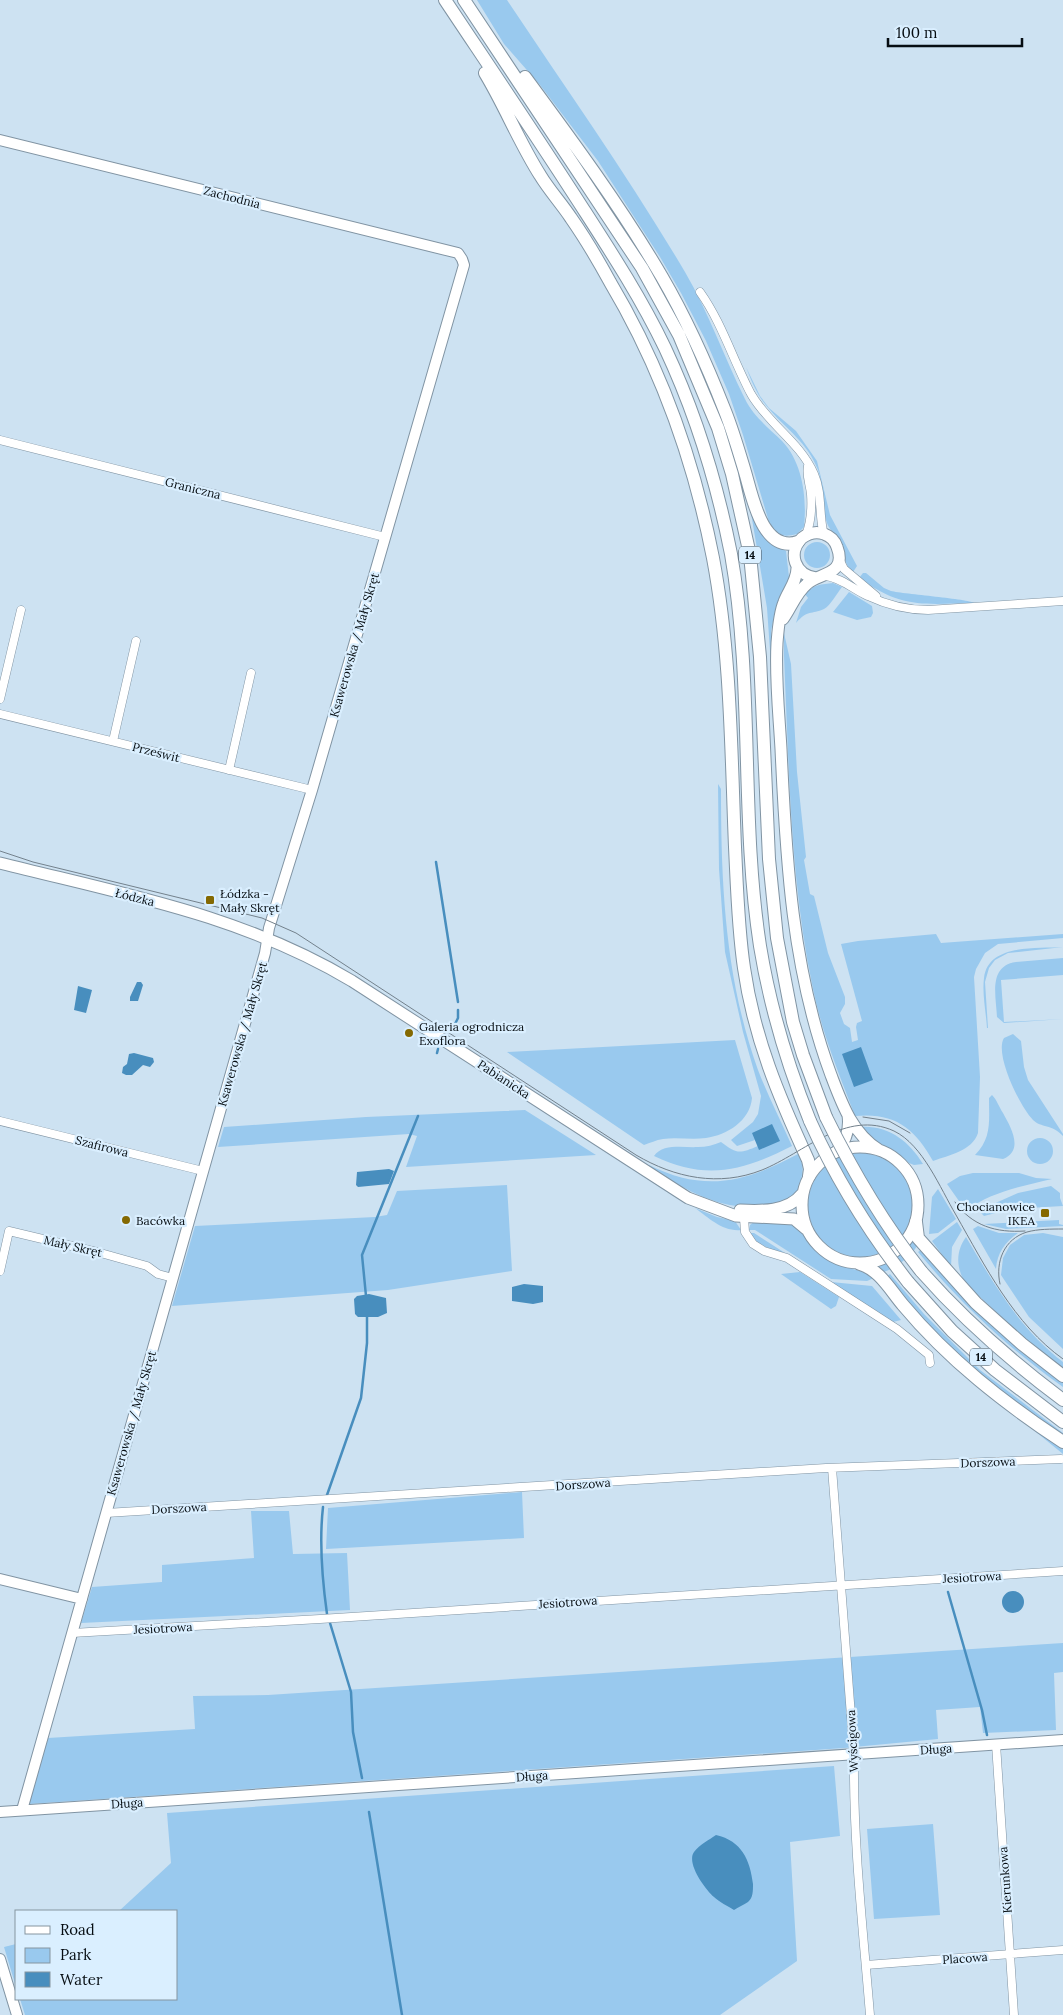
<svg xmlns="http://www.w3.org/2000/svg" width="1063" height="2015" font-family="Lora,serif">
  <style>
    .green { fill: #99c9ee }
    .water { fill: #488ebe }
    .lines { fill: none; stroke-linecap: round; stroke-linejoin: round }
    .stream { stroke: #488ebe; stroke-width: 2.5 }
    .minor-casing { stroke: #8194a3; stroke-width: 9 }
    .tertiary-casing { stroke: #8194a3; stroke-width: 12 }
    .secondary-casing { stroke: #8194a3; stroke-width: 13 }
    .primary-casing { stroke: #8194a3; stroke-width: 14 }
    .minor { stroke: #fff; stroke-width: 8 }
    .tertiary { stroke: #fff; stroke-width: 10 }
    .secondary { stroke: #fff; stroke-width: 11 }
    .primary { stroke: #fff; stroke-width: 12 }
    .tram { stroke: #73818c; stroke-width: 1 }
    .primary-bridge-casing { stroke: #8194a3; stroke-width: 14; stroke-linecap: butt }
    .primary-bridge { stroke: #fff; stroke-width: 12 }
    .poi-dot { fill: #846902; stroke: #daefff; stroke-width: 2 }
    .labels { text-anchor: middle; dominant-baseline: central; stroke-width: 4.5; stroke-linejoin: round; paint-order: stroke }
    .shield { fill: #daefff; stroke: #465159; stroke-width: 1 }
    .shield-label { font-size: 11px; font-weight: bold; fill: #060d12 }
    .street-label { font-size: 12px; fill: #060d12; stroke: #daefff }
    .poi-label { font-size: 12px; fill: #060d12; stroke: #daefff; text-anchor: start }
  </style>
  <rect width="100%" height="100%" fill="#cde2f2"/>
  <path class="green" d="M477 0H507C567 90 630 179 685 272 709 313 724 357 745 399 753 416 769 428 782 441 803 463 807 498 804 527L797 534C781 538 778 535 769 522L743 435 729 394 706 341 681 293 660 257 598 161 540 85 504 44Z
    M746 367 760 396 769 408 796 431 817 461 830 515 857 566 853 572C843 564 846 556 842 545 839 536 830 532 827 523 821 507 824 487 818 470 807 442 788 431 770 410 758 397 752 383 746 367Z
    M751 513 771 540 786 551 789 577 775 612 771 631 772 679 767 608Z
    M804 555a13 13 0 1 1 26 0a13 13 0 1 1-26 0Z
    M863 573H866L884 588 891 591C904 594 969 599 974 603 924 604 902 609 859 578Z
    M833 583 842 587C837 593 831 605 824 609 811 615 808 609 796 623L801 607 808 598 805 594C812 585 822 584 833 583Z
    M849 592 872 606 873 613 871 617 857 620 833 612Z
    M784 633 791 664 797 772 806 857 804 860 810 894 814 896 828 953 845 997V1004L840 1013 844 1024 850 1028 852 1042 858 1040 856 1027 857 1023 862 1021 841 944 858 941 936 934 941 943 1063 934V938L998 944 985 953 976 969 974 977 980 1077 978 1133C972 1151 949 1155 933 1161 915 1128 894 1112 855 1116 839 1074 822 1033 813 989 790 880 789 768 784 656Z
    M718 784 721 789C721 885 725 978 758 1070 768 1096 781 1121 792 1146 743 1171 706 1181 654 1156 663 1143 684 1148 698 1147 706 1147 714 1145 721 1142 737 1154 739 1154 758 1146L760 1150 752 1133 755 1140 737 1146 731 1140 753 1122 758 1114 761 1096 743 1032 725 952 719 869Z
    M1063 947 1008 953 995 960 989 968 985 982 988 1028H987C986 1012 982 994 984 978 988 943 1038 949 1063 947Z
    M1063 958V975L1001 980 1004 1022 1063 1019 1004 1023 997 1017C996 996 988 966 1016 962Z
    M1013 1034 1021 1041 1024 1067 1028 1080 1063 1134V1136C1052 1124 1041 1128 1033 1120 1020 1107 994 1054 1004 1038Z
    M735 1040 752 1098C750 1121 727 1135 706 1138 691 1140 677 1137 663 1139 656 1140 650 1143 644 1145L507 1052Z
    M992 1095C997 1100 999 1107 1003 1113 1010 1126 1025 1150 1003 1159L975 1155C992 1138 989 1120 989 1098Z
    M525 1110 596 1155 406 1167 417 1136 409 1134 218 1147 224 1127 366 1117Z
    M860 1127C888 1125 909 1141 923 1164L914 1165 909 1163 895 1151 875 1142Z
    M1027 1151a13 13 0 1 1 26 0a13 13 0 1 1-26 0Z
    M808 1205a52 52 0 1 1 104 0a52 52 0 1 1-104 0Z
    M798 1154C805 1167 803 1173 799 1187 796 1198 790 1199 780 1202 732 1218 689 1192 650 1168L649 1165C705 1193 746 1182 798 1154Z
    M973 1173H1019L1036 1178 1052 1179C1023 1186 990 1192 966 1211L947 1184 960 1176Z
    M507 1185 512 1271 388 1290 172 1306 195 1226 375 1217 387 1215 397 1191Z
    M1051 1186 1060 1193V1198L1063 1206 1011 1209 984 1216 980 1212 982 1209 1018 1193Z
    M938 1189 956 1219 938 1233 929 1234 932 1197Z
    M695 1208 717 1217 735 1221 741 1230C723 1232 709 1218 695 1208Z
    M1059 1220V1224L1063 1225V1226L1006 1229 984 1224Z
    M786 1221C790 1223 797 1226 800 1229 809 1238 811 1249 823 1257 838 1268 858 1267 874 1278L867 1281 831 1279 755 1230H749L750 1225 754 1222Z
    M957 1222 962 1230 952 1247 951 1267 932 1241Z
    M978 1226 999 1233H1018C1005 1242 997 1253 996 1269L973 1229Z
    M749 1233H754L785 1253C770 1249 758 1246 749 1233Z
    M1043 1233 1063 1237V1349L1029 1317 1001 1275 1003 1258 1010 1245 1024 1235Z
    M966 1237C994 1284 1019 1328 1063 1362V1369L1037 1350 967 1285C956 1270 955 1252 966 1237Z
    M914 1239 918 1244C913 1255 895 1269 883 1272L879 1266 897 1257Z
    M922 1249 986 1320 1023 1353 1063 1382V1387C1008 1348 961 1304 918 1252Z
    M800 1272 839 1297 836 1306 831 1309 781 1274Z
    M890 1274 924 1314 980 1370 1063 1433V1436L1008 1398 936 1334 886 1277Z
    M831 1282 872 1286 901 1320 893 1322Z
    M1025 1423 1063 1449V1454Z
    M522 1492 524 1538 326 1549 328 1508Z
    M251 1511H289L293 1554 347 1553 350 1610 81 1623 92 1587 162 1582V1565L254 1558Z
    M1063 1643V1672L1054 1673 1056 1730 983 1733 980 1707 936 1710 938 1739 844 1748 29 1804 48 1738 195 1729 193 1696 268 1695Z
    M834 1766 840 1836 790 1842 797 1961 720 2015H25L20 1999H176V1911H119L171 1863 167 1813Z
    M933 1824 940 1915 874 1919 867 1829Z
    M16 1944V1987L4 1947Z"/>
  <path class="water" d="M137 982H141L143 985 138 1001H130V997Z
    M78 986 92 990 86 1013 74 1010Z
    M861 1047 873 1080 854 1087 842 1054Z
    M134 1053 153 1058 154 1062 150 1067 143 1065 132 1075H126L122 1073 123 1067 127 1064 129 1054Z
    M772 1124 780 1141 759 1150 752 1133Z
    M389 1169 394 1171 389 1184 358 1187 356 1185 357 1172Z
    M524 1284 543 1286V1302L533 1304 512 1301V1287Z
    M369 1294 386 1298 387 1313 378 1317H358L355 1314 354 1299 357 1296Z
    M1002 1602a11 11 0 1 1 22 0a11 11 0 1 1-22 0Z
    M716 1835C742 1841 750 1860 753 1884 753 1891 753 1898 748 1902 744 1905 738 1907 734 1910 728 1906 719 1902 714 1897 705 1889 686 1863 694 1852 700 1844 709 1840 716 1835Z"/>
  <g class="lines">
    <path class="stream" d="M436 862 458 1002
      M455 1024 458 1018V1010
      M437 1053 438 1049
      M366 1296 362 1255 418 1116
      M327 1495 361 1398 367 1343V1317
      M323 1507C319 1542 322 1578 327 1614
      M948 1592 982 1710 987 1735
      M330 1623 351 1692 353 1732 362 1778
      M369 1812 402 2015"/>
    <defs>
      <path id="minor" d="M700 292C722 323 733 360 751 394 768 424 800 442 814 474 822 492 819 513 823 531L827 535
        M0 440 385 537
        M806 535C811 522 812 508 811 494 810 484 806 476 808 466
        M839 559 844 569 876 596
        M826 576C842 578 854 590 868 596 887 605 907 610 928 610L1063 601
        M0 699 21 610
        M0 714 312 790
        M113 741 136 641
        M229 770 251 673
        M0 1121 203 1171
        M744 1218 745 1232 753 1244 764 1251 787 1258 897 1329 929 1355 930 1363
        M0 1271 9 1231 97 1252 147 1266 158 1274 173 1278
        M832 1468 854 1755C853 1842 863 1929 870 2015
        M106 1513 826 1468 1061 1459
        M72 1633 320 1619 1063 1571
        M996 1744 1014 2015
        M866 1965 1063 1950"/>
      <path id="tertiary" d="M0 140 458 253 462 259 464 265 312 790 269 928 265 953 22 1810
        M0 1579 82 1599
        M0 1812 1063 1740
        M0 1959 17 2015"/>
      <path id="secondary" d="M797 568C797 581 788 591 784 602 779 614 778 631 777 643 775 678 779 714 781 749 786 860 792 970 831 1075 842 1104 852 1133 879 1150
        M783 619C791 608 796 593 807 584 817 573 848 576 837 547 835 541 830 536 824 534 816 531 809 533 802 538 787 553 795 575 816 578
        M0 863C123 894 242 915 352 981L688 1198 736 1216 794 1219 806 1229
        M802 1205a58 58 0 1 1 116 0a58 58 0 1 1-116 0Z
        M836 1152C846 1141 850 1130 848 1115
        M740 1210C761 1211 788 1212 802 1194"/>
      <path id="primary" d="M445 0C491 69 537 137 582 207 611 252 641 298 665 348 696 414 717 483 731 554 754 684 740 817 760 946 770 1007 787 1064 810 1121
        M464 0 642 268 679 335 718 428 732 474 750 555 760 657 769 859 777 938 793 1022 803 1055 826 1117
        M485 73C505 106 519 142 540 175 549 190 561 203 571 218 585 238 598 260 610 282 660 366 694 461 713 558 731 653 731 750 735 847 737 887 738 928 744 968 754 1038 779 1097 808 1160L810 1169 809 1176
        M525 77C573 142 621 207 662 277 687 320 707 365 725 411 733 431 739 452 745 472 752 495 762 554 798 542
        M916 1222 918 1238 976 1303 1022 1344 1063 1376
        M860 1264C879 1269 891 1291 903 1305 949 1360 1004 1403 1063 1442
        M921 1271C964 1320 1011 1361 1063 1400
        M908 1282 952 1331 995 1370 1063 1422"/>
    </defs>
    <use href="#minor" class="minor-casing"/>
    <use href="#tertiary" class="tertiary-casing"/>
    <use href="#secondary" class="secondary-casing"/>
    <use href="#primary" class="primary-casing"/>
    <use href="#minor" class="minor"/>
    <use href="#tertiary" class="tertiary"/>
    <use href="#secondary" class="secondary"/>
    <use href="#primary" class="primary"/>
    <path class="tram" d="M0 851 33 862 262 918 296 933 636 1155C675 1178 719 1187 762 1170 804 1153 846 1109 894 1131 923 1145 940 1188 956 1215 985 1266 1014 1324 1063 1359
      M863 1117 889 1121 910 1133
      M955 1202C972 1226 996 1233 1025 1231
      M1000 1284C995 1262 1004 1239 1027 1232 1038 1229 1051 1229 1063 1229"/>
    <defs>
      <path id="primary-bridge" d="M826 1117C853 1172 883 1223 921 1271
        M810 1121C836 1179 869 1232 908 1282"/>
    </defs>
    <use href="#primary-bridge" class="primary-bridge-casing"/>
    <use href="#primary-bridge" class="primary-bridge"/>
  </g>
  <g class="poi-dot">
    <rect x="205" y="895" width="10" height="10" rx="2.5"/>
    <circle cx="409" cy="1033" r="5"/>
    <rect x="1040" y="1208" width="10" height="10" rx="2.5"/>
    <circle cx="126" cy="1220" r="5"/>
  </g>
  <g class="labels">
    <g class="shield">
      <rect x="739" y="546.5" width="22" height="17" rx="4"/>
      <rect x="970" y="1348.5" width="22" height="17" rx="4"/>
    </g>
    <g class="shield-label">
      <text x="750" y="555">14</text>
      <text x="981" y="1357">14</text>
    </g>
    <g class="street-label">
      <text transform="translate(232 197) rotate(14)">Zachodnia</text>
      <text transform="translate(193 488) rotate(14)">Graniczna</text>
      <text transform="translate(354 645) rotate(-74)">Ksawerowska / Mały Skręt</text>
      <text transform="translate(156 752) rotate(14)">Prześwit</text>
      <text transform="translate(135 897) rotate(14)">Łódzka</text>
      <text transform="translate(242 1034) rotate(-74)">Ksawerowska / Mały Skręt</text>
      <text transform="translate(504 1079) rotate(33)">Pabianicka</text>
      <text transform="translate(102 1146) rotate(14)">Szafirowa</text>
      <text transform="translate(73 1246) rotate(13)">Mały Skręt</text>
      <text transform="translate(131 1423) rotate(-74)">Ksawerowska / Mały Skręt</text>
      <text transform="translate(988 1462) rotate(-2)">Dorszowa</text>
      <text transform="translate(583 1484) rotate(-4)">Dorszowa</text>
      <text transform="translate(179 1508) rotate(-3)">Dorszowa</text>
      <text transform="translate(972 1577) rotate(-3)">Jesiotrowa</text>
      <text transform="translate(568 1602) rotate(-4)">Jesiotrowa</text>
      <text transform="translate(163 1628) rotate(-3)">Jesiotrowa</text>
      <text transform="translate(852 1741) rotate(-93)">Wyścigowa</text>
      <text transform="translate(936 1749) rotate(-4)">Długa</text>
      <text transform="translate(532 1776) rotate(-4)">Długa</text>
      <text transform="translate(127 1803) rotate(-4)">Długa</text>
      <text transform="translate(1005 1880) rotate(-94)">Kierunkowa</text>
      <text transform="translate(965 1958) rotate(-4)">Placowa</text>
    </g>
    <g class="poi-label">
      <text x="220" y="893">Łódzka -<tspan x="220" dy="14">Mały Skręt</tspan></text>
      <text x="419" y="1026">Galeria ogrodnicza<tspan x="419" dy="14">Exoflora</tspan></text>
      <text x="1035" y="1206" text-anchor="end">Chocianowice<tspan x="1035" dy="14">IKEA</tspan></text>
      <text x="136" y="1220">Bacówka</text>
    </g>
  </g>
  <rect x="15" y="1910" width="162" height="90" fill="#daefff" stroke="#8595a0"/>
  <rect x="25" y="1926" width="25" height="8" fill="#ffffff" stroke="#8595a0"/>
  <text x="60" y="1935" font-size="15" fill="#060d12">Road</text>
  <rect x="25" y="1948" width="25" height="15" fill="#99c9ee" stroke="#8595a0"/>
  <text x="60" y="1960" font-size="15" fill="#060d12">Park</text>
  <rect x="25" y="1972" width="25" height="15" fill="#488ebe" stroke="#8595a0"/>
  <text x="60" y="1985" font-size="15" fill="#060d12">Water</text>
  <path d="M888 38v8h134v-8" fill="none" stroke="#060d12" stroke-width="2.5"/>
  <text x="896" y="38" font-size="15" fill="#060d12" stroke="#daefff" stroke-width="4" paint-order="stroke">100 m</text>
</svg>
